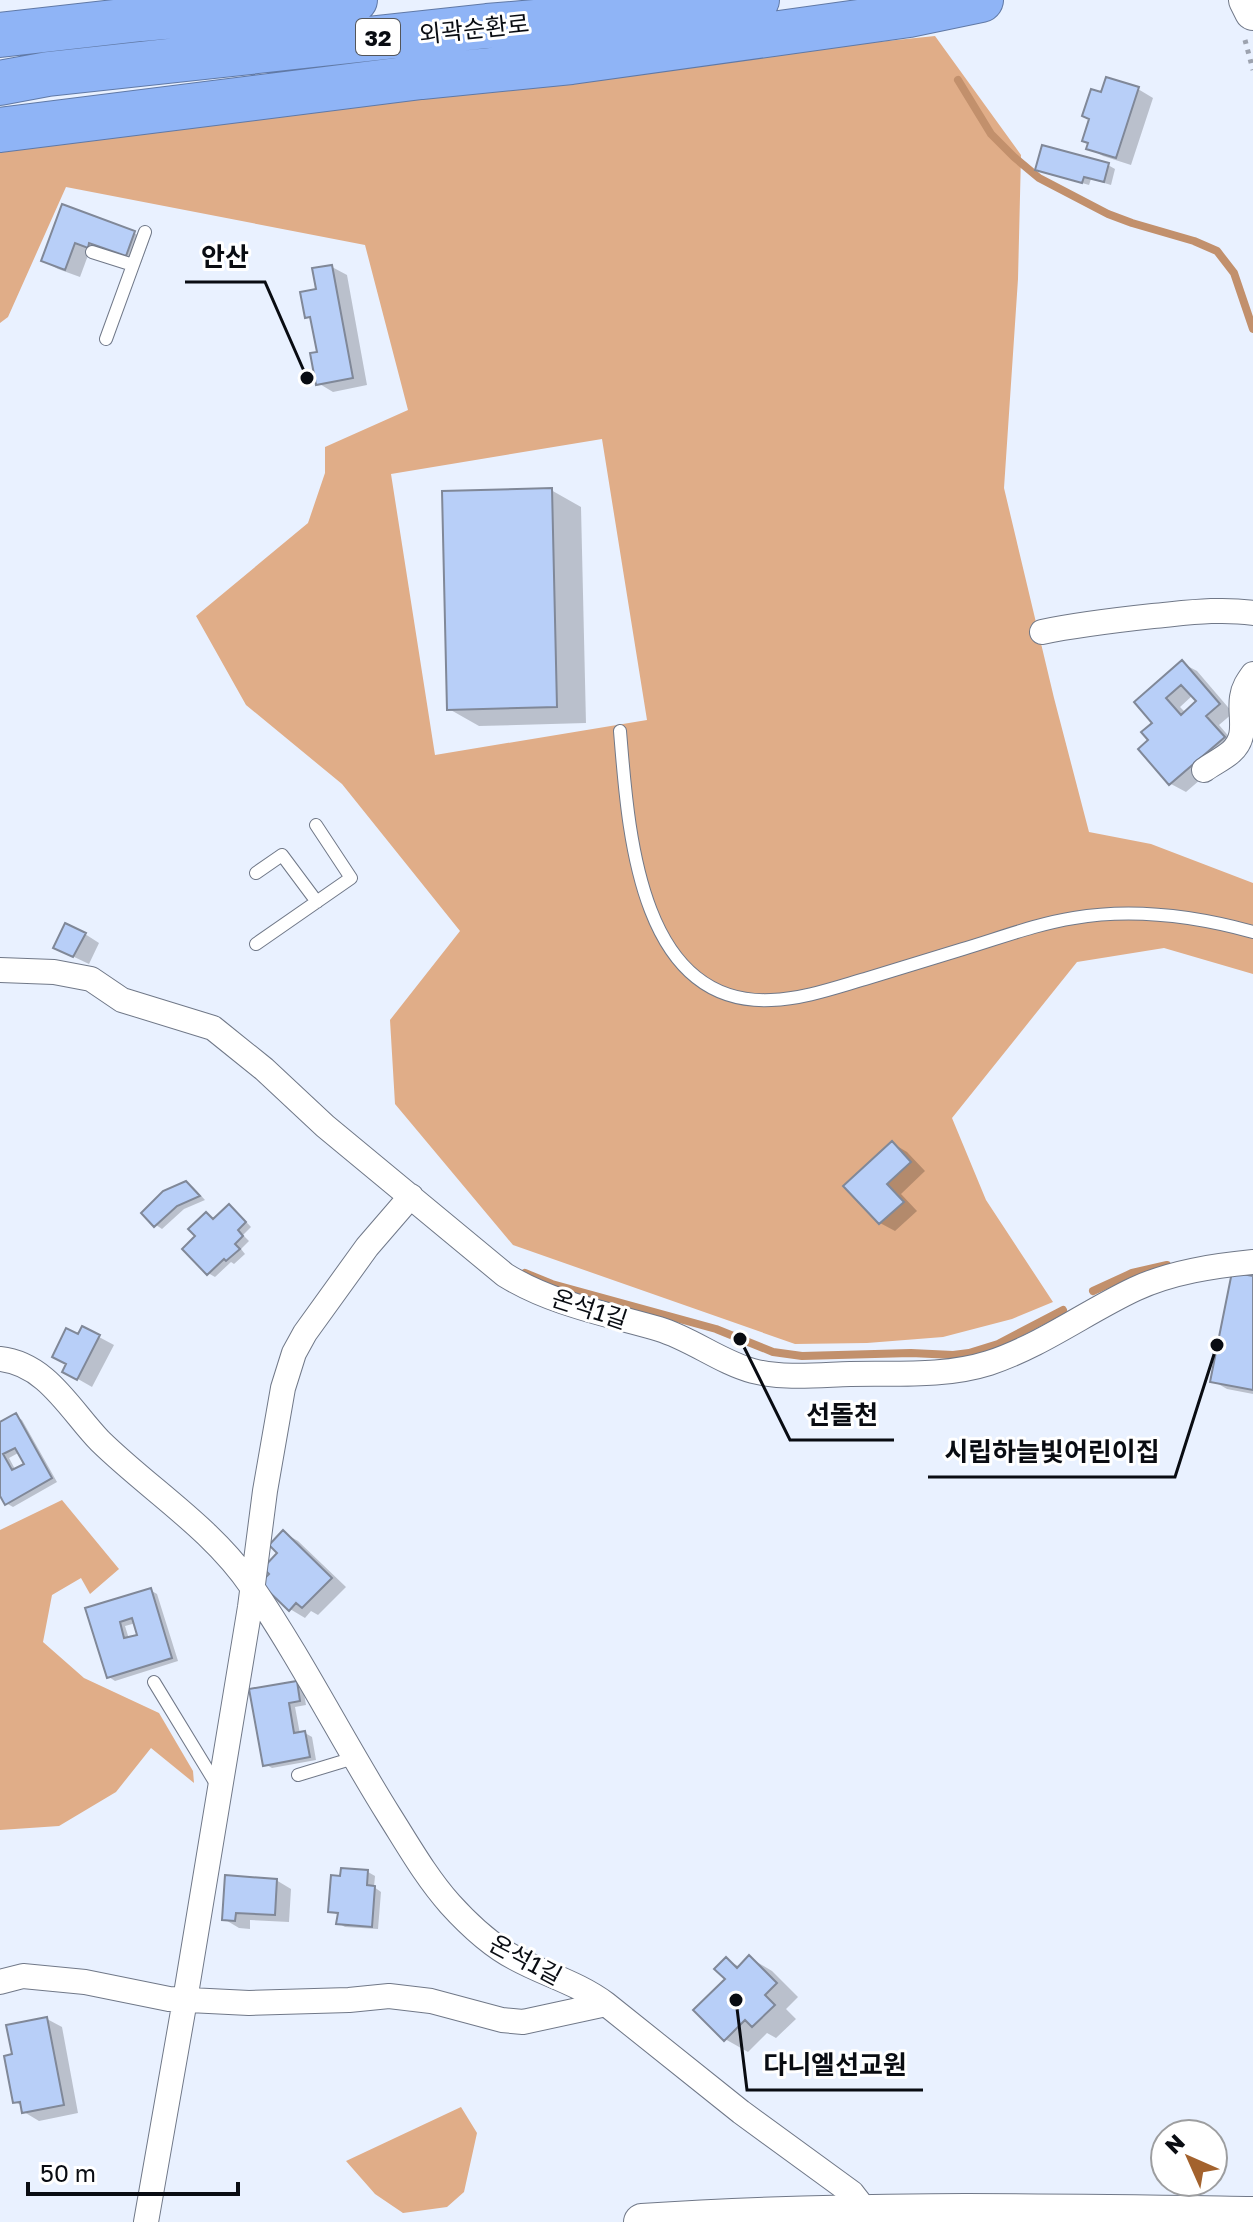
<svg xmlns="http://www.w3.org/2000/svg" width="1253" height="2222" font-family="'Golos Text','Noto Sans KR',sans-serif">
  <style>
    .forest { fill: #e0ad88; fill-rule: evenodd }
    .shadow { fill: #0003; fill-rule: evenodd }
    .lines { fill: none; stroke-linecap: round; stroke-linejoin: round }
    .stream { stroke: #c2906c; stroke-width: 8 }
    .building { fill: #b8cff8; stroke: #808898; stroke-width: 2; fill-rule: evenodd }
    .lane-casing { stroke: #707888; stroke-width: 14 }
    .street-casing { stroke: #707888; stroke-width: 26 }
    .secondary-casing { stroke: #707888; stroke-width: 38 }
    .highway-casing { stroke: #6079a6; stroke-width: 46 }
    .path { stroke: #9da3af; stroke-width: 5; stroke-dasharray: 4 6; stroke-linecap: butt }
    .lane { stroke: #fff; stroke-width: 12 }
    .street { stroke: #fff; stroke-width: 24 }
    .secondary { stroke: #fff; stroke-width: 36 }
    .highway { stroke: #8fb4f6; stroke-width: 44 }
    .labels { text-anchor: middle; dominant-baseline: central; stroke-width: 6; stroke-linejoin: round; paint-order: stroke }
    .shield { fill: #fff; stroke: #535559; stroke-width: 2 }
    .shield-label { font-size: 22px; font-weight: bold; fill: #090c12 }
    .street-label { font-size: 24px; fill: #090c12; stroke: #fff }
    .leader { fill: none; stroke: #090c12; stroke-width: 3 }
    .callout-dot { fill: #090c12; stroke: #fff; stroke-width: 3 }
    .callout-label { font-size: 26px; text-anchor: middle; font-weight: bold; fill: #090c12; stroke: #fff; stroke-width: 6; stroke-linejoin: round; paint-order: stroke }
  </style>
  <rect width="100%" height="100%" fill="#e9f1ff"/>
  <path class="forest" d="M935 36 1021 155 1018 279 1004 488 1054 698 1089 832 1151 844 1253 883V974L1164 948 1077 962 952 1118 986 1200 1053 1302 1012 1319 943 1337 867 1343 795 1344 513 1245 395 1104 390 1020 460 931 342 784 246 705 196 616 308 523 325 473V447L408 410 365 245 66 187 8 317 0 323V143L542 77ZM602 439 647 720 435 755 391 474Z
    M62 1500 119 1569 90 1594 81 1578 52 1595 43 1642 84 1678 159 1713 193 1771 194 1783 151 1748 116 1792 59 1826 0 1830V1530Z
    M461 2107 477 2133 464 2192 447 2207 403 2213 375 2194 346 2161Z"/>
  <path class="shadow" d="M1138 89 1153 98 1131 165 1103 156 1088 148 1091 119 1102 95Z
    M1108 165 1115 169 1111 185 1091 179 1089 185 1044 172Z
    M63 206 134 233 149 241 141 263 104 250H90L80 277 58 269 43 261Z
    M332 267 347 275 367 385 333 392 318 383 319 354 313 320 307 316Z
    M551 490 581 507 586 723 479 726 449 709Z
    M1182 663 1197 671 1233 713 1219 725 1238 747 1186 792 1171 784 1141 749 1151 740 1154 723ZM1193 695 1199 701 1186 713 1180 707Z
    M85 934 99 943 89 964 70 955Z
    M892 1143 907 1152 925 1171 901 1194 917 1211 895 1231 880 1223Z
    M186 1183 193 1187 205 1200 184 1209 162 1229 156 1225Z
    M229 1207 236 1211 251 1227 243 1235 249 1241 241 1249 245 1254 234 1264 231 1262 215 1277 208 1273 197 1236 206 1214 215 1220Z
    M1253 1278V1394L1227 1389 1213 1381Z
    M79 1336 99 1337 114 1345 92 1387 64 1371Z
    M16 1416 22 1420 57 1482 13 1507 6 1503 0 1492V1424ZM20 1452 27 1464 16 1471 9 1458Z
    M284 1533 298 1541 346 1587 318 1615 311 1611 305 1618 290 1609 272 1574 280 1553Z
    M150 1590 157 1594 178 1661 115 1681 109 1677 88 1609ZM136 1623 140 1636 129 1639 125 1626Z
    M296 1683 303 1687 306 1705 295 1707 300 1734 305 1733 312 1737 316 1760 272 1768 265 1764Z
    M343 1870 368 1872 375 1876 374 1887 381 1892 378 1929 345 1927 338 1923 339 1915 330 1911 342 1878Z
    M276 1880 291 1889 289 1922 250 1920V1929L239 1928 224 1919Z
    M750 1958 772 1971 798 1997 786 2009 796 2019 776 2038 767 2033 748 2052 725 2039 727 1960 740 1967Z
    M47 2019 62 2027 78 2113 39 2121 24 2112 23 2106 15 2102 14 2056Z"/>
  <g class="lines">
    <path class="stream" d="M958 80 991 134 1014 157 1039 178 1108 214 1132 223 1194 241 1217 251 1234 273 1253 329
      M525 1273 552 1284 716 1329 773 1352 802 1356 911 1353 953 1355 969 1353 998 1344 1063 1310
      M1093 1291 1132 1273 1167 1265"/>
  </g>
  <path class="building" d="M1106 77 1139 87 1116 158 1086 149 1088 143 1082 141 1089 119 1082 116 1091 89 1101 92Z
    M1042 145 1109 163 1104 182 1084 177 1082 183 1035 170Z
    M62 204 135 231 126 256 89 243 88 248 75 243 65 270 41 261Z
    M332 265 353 378 316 385 310 353 317 352 310 317 305 318 300 292 316 289 312 268Z
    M552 488 557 707 447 710 442 491Z
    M1182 660 1220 704 1206 716 1225 737 1169 785 1138 749 1148 740 1141 732 1152 723 1134 702ZM1181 685 1196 701 1181 715 1166 698Z
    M65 923 86 933 73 957 53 948Z
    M892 1141 911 1162 887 1184 904 1202 879 1224 843 1186Z
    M186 1181 200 1196 177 1206 154 1227 141 1213 163 1191Z
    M229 1204 246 1222 238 1230 243 1236 235 1244 240 1249 226 1261 224 1259 207 1275 182 1249 195 1236 188 1229 206 1212 213 1219Z
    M1232 1272 1253 1276V1390L1210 1382Z
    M82 1326 100 1335 77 1380 62 1372 66 1364 52 1357 66 1328 78 1334Z
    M16 1413 52 1478 5 1505 0 1496V1422ZM15 1448 24 1464 12 1470 3 1454Z
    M283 1530 332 1578 302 1608 296 1603 289 1611 260 1583 269 1574 263 1568 277 1553 269 1545Z
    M151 1588 172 1658 107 1678 85 1608ZM132 1618 137 1635 124 1638 120 1622Z
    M297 1681 300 1701 289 1703 294 1733 305 1731 310 1757 263 1766 249 1689Z
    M341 1868 368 1870 367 1885 375 1886 372 1927 336 1924 338 1913 328 1912 331 1875 340 1876Z
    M225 1875 277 1879 275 1915 236 1913 235 1921 222 1920Z
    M749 1955 777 1983 765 1995 775 2005 752 2027 745 2020 724 2041 693 2010 725 1979 714 1969 726 1957 737 1968Z
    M47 2017 64 2105 22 2113 20 2102 13 2103 4 2056 12 2054 6 2025Z"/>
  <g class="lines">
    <defs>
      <path id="lane" d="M92 252 133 265
        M106 339 145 232
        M620 731C628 826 637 1006 771 1000 803 999 834 988 865 979 898 969 930 959 963 949 1000 938 1036 924 1074 918 1133 908 1195 916 1253 932
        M256 873 282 855 317 902
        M256 944 351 878 316 825
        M154 1682 218 1787
        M298 1775 354 1758"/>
      <path id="street" d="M1042 632C1079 624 1116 620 1153 616 1186 613 1220 608 1253 613
        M1204 770C1212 764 1223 759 1231 752 1249 736 1239 717 1242 697 1243 688 1248 681 1253 674
        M0 970 54 972 91 979 122 1000 213 1028 264 1069 325 1126 505 1275C552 1304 607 1314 659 1329 692 1339 720 1362 753 1371 784 1379 819 1375 850 1374 896 1373 945 1377 989 1363 1041 1346 1086 1312 1135 1289 1172 1272 1213 1266 1253 1262
        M0 1359C47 1364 70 1410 100 1441 150 1490 212 1528 252 1587 302 1660 342 1740 389 1815 408 1845 426 1877 450 1904 469 1925 490 1945 515 1958 546 1975 578 1983 606 2004L741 2112 852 2193 859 2202V2212
        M0 1982 23 1976 85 1982 169 1999 249 2003 349 2000 389 1996 431 2001 502 2020 523 2022 606 2004
        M146 2222 185 2000 250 1607 265 1491 283 1388 294 1353 305 1333 367 1247 411 1196"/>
      <path id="secondary" d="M1247 0 1253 12
        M642 2222C846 2208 1049 2212 1253 2215"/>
      <path id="highway" d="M0 35 141 19 355 0
        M0 83 48 74 487 26 653 12 757 0
        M0 130 421 77 571 62 909 15 981 0"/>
    </defs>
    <use href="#lane" class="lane-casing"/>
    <use href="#street" class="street-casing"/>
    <use href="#secondary" class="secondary-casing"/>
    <use href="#highway" class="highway-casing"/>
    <path class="path" d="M1245 40 1253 70"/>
    <use href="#lane" class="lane"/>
    <use href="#street" class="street"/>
    <use href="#secondary" class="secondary"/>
    <use href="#highway" class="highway"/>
  </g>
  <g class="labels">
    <rect class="shield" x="356" y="19" width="44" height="36" rx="6"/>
    <g class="shield-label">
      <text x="378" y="37">32</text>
    </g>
    <g class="street-label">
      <text transform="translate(474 28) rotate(-6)">외곽순환로</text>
      <text transform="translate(590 1308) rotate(18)">온석1길</text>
      <text transform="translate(526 1959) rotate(28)">온석1길</text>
    </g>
  </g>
  <path class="leader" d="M307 378L265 282H185M740 1339L790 1440H894M1217 1345L1175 1477H928M736 2000L747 2090H923"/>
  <g class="callout-dot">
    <circle cx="307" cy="378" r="8"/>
    <circle cx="740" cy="1339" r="8"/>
    <circle cx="1217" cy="1345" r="8"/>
    <circle cx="736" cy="2000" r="8"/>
  </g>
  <g class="callout-label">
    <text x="225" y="266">안산</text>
    <text x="842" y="1424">선돌천</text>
    <text x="1052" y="1461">시립하늘빛어린이집</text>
    <text x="835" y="2074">다니엘선교원</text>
  </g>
  <g transform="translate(1189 2158) rotate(315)"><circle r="38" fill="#ffffff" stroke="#9d9ea0" stroke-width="2"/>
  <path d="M0-6L14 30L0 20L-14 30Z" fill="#a3622d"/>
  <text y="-12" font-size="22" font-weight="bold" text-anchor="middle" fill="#090c12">N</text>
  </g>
  <path d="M28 2182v12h210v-12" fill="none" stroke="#090c12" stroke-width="4"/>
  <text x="40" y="2182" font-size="24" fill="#090c12" stroke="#ffffff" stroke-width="6" paint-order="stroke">50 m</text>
</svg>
